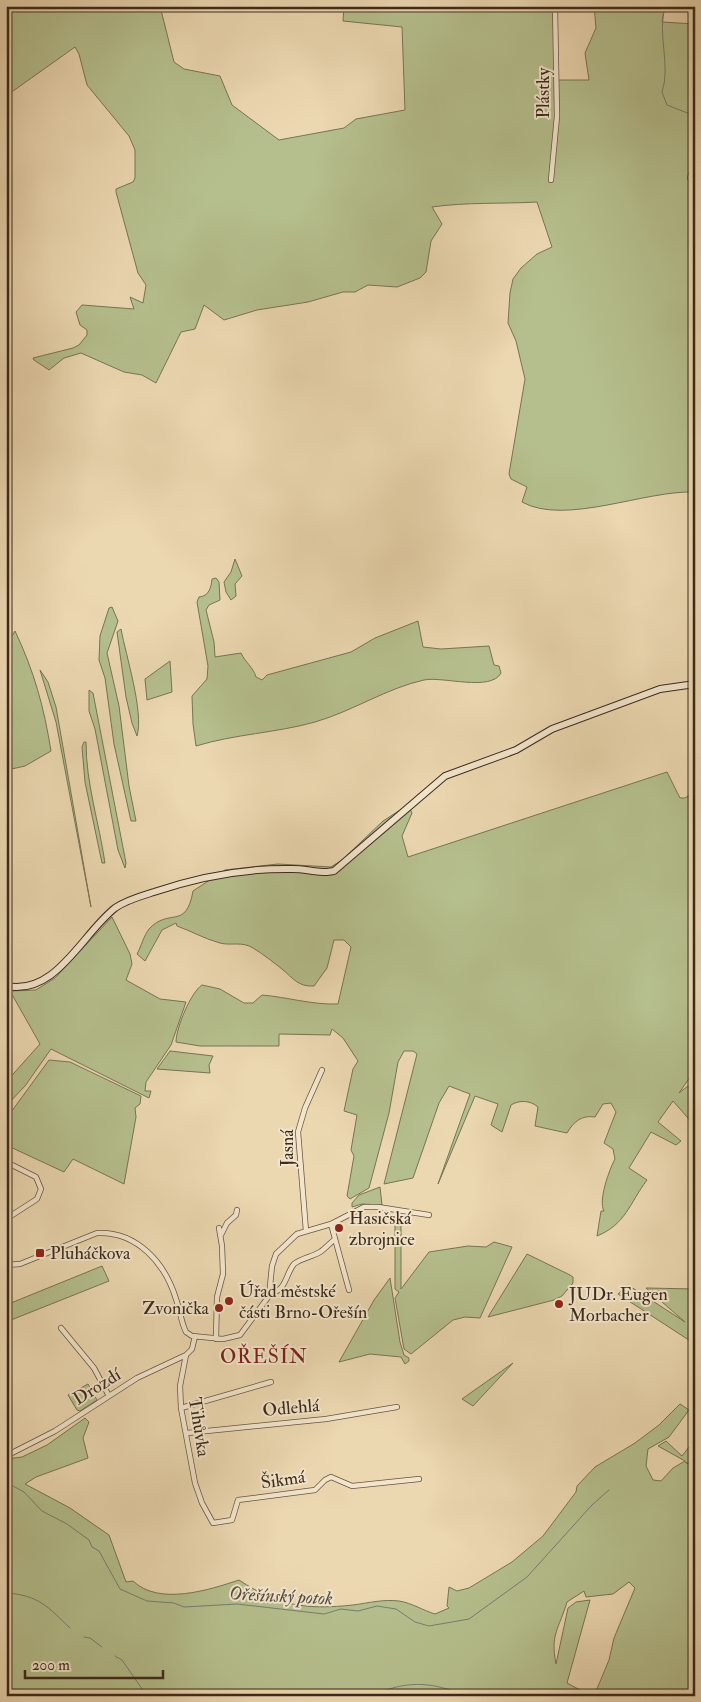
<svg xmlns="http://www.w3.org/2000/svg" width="701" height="1702" font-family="'IM FELL Double Pica',serif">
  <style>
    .green { fill: #b5bf8d; stroke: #787454 }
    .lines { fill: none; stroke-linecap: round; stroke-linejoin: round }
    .stream { stroke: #747f75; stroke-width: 1 }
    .street-casing { stroke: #685541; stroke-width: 6 }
    .secondary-casing { stroke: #3c2a1c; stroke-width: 8 }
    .street { stroke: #f2e5cc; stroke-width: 4.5 }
    .secondary { stroke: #f2e5cc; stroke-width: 6 }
    .poi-dot { fill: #8f2418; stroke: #f2e5cc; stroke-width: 2 }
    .labels { text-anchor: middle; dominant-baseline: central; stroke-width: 4; stroke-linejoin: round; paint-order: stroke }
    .street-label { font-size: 18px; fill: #3c2a1c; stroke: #f2e5cc }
    .poi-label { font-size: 18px; fill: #3c2a1c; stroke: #f2e5cc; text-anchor: start }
    .water-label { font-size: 19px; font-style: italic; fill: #534e41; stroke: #f2e5cc }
    .quarter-label { font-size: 20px; letter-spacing: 1px; fill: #7a1f14; stroke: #f2e5cc }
  </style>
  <rect width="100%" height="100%" fill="#ebd7b0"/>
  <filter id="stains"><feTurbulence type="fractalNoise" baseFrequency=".004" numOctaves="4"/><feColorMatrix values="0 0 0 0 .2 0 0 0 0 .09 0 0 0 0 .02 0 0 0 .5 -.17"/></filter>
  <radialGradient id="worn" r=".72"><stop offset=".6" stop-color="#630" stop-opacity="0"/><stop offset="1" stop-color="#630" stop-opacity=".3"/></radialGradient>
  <path class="green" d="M6 6H160L174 62 184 69 220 76 232 105 279 140 344 128 356 119 405 110 402 27 343 21 344 6H545L554 9 555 80H589L585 53 596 28 594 6H665L662 22 695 24V492C645 490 565 526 522 502L527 487 511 479 509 474 525 379 516 341 508 323 510 293 513 279 521 268 537 254 552 247 537 202C502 204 467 202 432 207L442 224 431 241 426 272 420 278 397 287 368 285 355 292H343L308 302 257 310 224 320 204 305 195 329 181 332 156 383 142 375 124 372 81 353 64 358 49 370 34 360 33 358 73 348 79 345 87 335V330L80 325 76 312 82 305 134 309 130 297 143 303 146 285 138 273 116 192V189L133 182 135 178V150L129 136 87 85 79 54 75 47 6 96Z
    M235 559 242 576 235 584 236 596 231 600 226 592 224 582 231 572Z
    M216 578 219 582 220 600 209 605 206 610 214 642 215 657 241 653C245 662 253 667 256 677L262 680 267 675 351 652 375 638 418 621 423 647 441 649 489 646 494 665 499 666 501 673C491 692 442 676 424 680 387 688 353 711 315 722 276 733 235 734 196 746L193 724 192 696 207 679 208 666 197 602 199 597C209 596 211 588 212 579Z
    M112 607 118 621 107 653 119 706 129 786 136 821H131L114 744 105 678 99 660 100 636 109 608Z
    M121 629C126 656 144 712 137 736L132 723 126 697 117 632Z
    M15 631C34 671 44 707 51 751L25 766 7 770 6 647Z
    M170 661 172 692 147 700 145 679Z
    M40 670 48 682 56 707 91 907 56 722Z
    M89 690 93 693 126 863 125 868 118 850 95 729 89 711Z
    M84 742H86C86 784 99 822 105 863H102L85 782 82 747Z
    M667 772 680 798H685L695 792V1070L679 1093 688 1086 695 1095V1126L673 1101 658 1122 681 1141 676 1145 651 1132 629 1168 647 1180C629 1204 626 1224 597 1236L601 1211H604C598 1201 609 1170 615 1159L613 1149 604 1143 616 1112 611 1103 603 1104 595 1117C582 1115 574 1121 567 1133L535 1126 538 1107C530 1100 519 1100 511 1105L502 1132 491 1125 498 1104 475 1096 438 1184 470 1094 449 1086 439 1103 413 1178 384 1184 417 1054 413 1051H404L398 1062 389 1113 369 1188 350 1199 347 1196 354 1156 351 1150 357 1115 344 1111 353 1069 358 1061 343 1038 332 1029 330 1035 279 1034V1046H200L176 1042C176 1028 191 992 202 985L220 989 244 1003H253L262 995C287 997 312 1005 338 1004L351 947 344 940H334L327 968 314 986C298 987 293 978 282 969 273 962 263 954 253 948 242 941 231 946 220 943 205 939 191 931 177 926L176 923 162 930 145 961 137 954C141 947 144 935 149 929 169 907 186 931 193 891L225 870 278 864 331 867 342 860 383 821 408 805 412 813 402 836 408 857Z
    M112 917 130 954 132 964 126 980 160 999 186 1002 171 1045 146 1082 145 1091H151L149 1098 51 1049 25 1086 6 1106V1082L40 1044 10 991 36 990 55 978Z
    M170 1051 213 1056 209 1065 210 1073 157 1069Z
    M49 1060 70 1062 141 1096 140 1104 135 1108 136 1117 124 1184 73 1159 64 1172 6 1145V1119Z
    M380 1187 382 1205 362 1204 352 1207V1203L359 1195Z
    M395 1224H401V1289L429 1252 468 1246 486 1247 494 1242 512 1247 480 1318 465 1317 453 1320 411 1354 404 1349 395 1298 399 1292 395 1289Z
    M527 1254 570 1275 573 1277V1283L562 1296 554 1300 488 1317Z
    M102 1266 109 1281 6 1322V1305Z
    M390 1278 400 1342 404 1355 409 1358V1361L405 1364 401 1357 370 1354 339 1362 374 1300Z
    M628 1285 685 1322 646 1288 695 1289V1344L618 1294Z
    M513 1363 473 1406 462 1399Z
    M88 1384 97 1400 80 1411 77 1410 68 1395Z
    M680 1404 689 1410 669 1437 648 1449 646 1466 653 1480 661 1481 673 1468 685 1461 658 1446 666 1441 682 1456 689 1447 695 1451V1467L685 1462 695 1468V1696H594L609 1660 614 1638 635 1588 629 1582 613 1594 586 1597 584 1591 567 1602C559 1629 550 1634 556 1664L568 1608 576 1602 590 1600 567 1683 591 1696H6V1471L10 1473 6 1470V1459L22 1457 47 1445 85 1418 89 1422 83 1438 88 1458 36 1477 25 1484 70 1508 109 1535 126 1582 133 1581C159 1606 209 1590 239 1580 278 1606 307 1610 353 1605 368 1603 384 1599 399 1601 412 1603 422 1610 435 1614L449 1608 447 1606 449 1587 457 1591 469 1588 512 1562 543 1536 576 1492 577 1486 595 1467 635 1443 659 1425Z"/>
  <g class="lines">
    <path class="stream" d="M665 6C657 34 671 67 662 92L667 105 695 116
      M6 1479 11 1485 24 1492 42 1511 67 1524 89 1540 92 1547 99 1551 120 1589 147 1601 174 1603 184 1607 237 1604 324 1614 341 1609 358 1611 377 1606 396 1609 415 1622 429 1626 469 1619 527 1577 592 1505 609 1490
      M6 1593C39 1595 48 1607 70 1628
      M84 1637 90 1638 102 1647
      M115 1656 122 1660 147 1696
      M371 1696C406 1680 431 1681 466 1696"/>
    <defs>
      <path id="street" d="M690 178 695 162
        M551 180 557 116 555 6
        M6 1162 36 1177 41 1189 37 1199 6 1219
        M331 1224 349 1290
        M306 1231 298 1132 305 1108 322 1070
        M221 1235 227 1223 236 1215 237 1210
        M6 1265 20 1264 97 1233C137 1231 165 1263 176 1299 180 1310 181 1322 186 1332L192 1336 223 1339 240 1335 269 1296 272 1266 276 1254 297 1234 331 1224 364 1207H378L429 1215
        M270 1293C286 1292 286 1273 294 1264 301 1258 312 1257 320 1252 325 1249 330 1243 335 1239
        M61 1328 94 1368 109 1396
        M216 1339 217 1297 223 1274 222 1246 219 1228
        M186 1355 180 1386 181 1408 195 1483 202 1503 213 1523 232 1520 238 1500 315 1490 325 1480 331 1477 352 1486 419 1479
        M181 1408 271 1382
        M187 1433 326 1419 397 1407
        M6 1456 55 1431 137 1378 186 1355 192 1349 195 1336"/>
      <path id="secondary" d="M6 986C56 996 81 935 115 908 126 900 141 896 154 892 198 877 246 868 293 869 304 869 315 872 327 872L334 871 445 776 516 750 552 729 660 689 695 684"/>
    </defs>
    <use href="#street" class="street-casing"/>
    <use href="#secondary" class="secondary-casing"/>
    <use href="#street" class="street"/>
    <use href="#secondary" class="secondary"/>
  </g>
  <g class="poi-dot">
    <circle cx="339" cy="1228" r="5"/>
    <rect x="35" y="1248" width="10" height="10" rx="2.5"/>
    <circle cx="229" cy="1301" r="5"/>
    <circle cx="559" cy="1304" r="5"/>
    <circle cx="219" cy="1308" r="5"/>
  </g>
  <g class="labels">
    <g class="street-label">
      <text transform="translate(543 93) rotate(-90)">Plástky</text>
      <text transform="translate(287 1148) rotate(-90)">Jasná</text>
      <text transform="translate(97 1387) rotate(-32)">Drozdí</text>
      <text transform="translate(291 1408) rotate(-5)">Odlehlá</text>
      <text transform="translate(199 1427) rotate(81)">Tihůvka</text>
      <text transform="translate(283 1480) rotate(-8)">Šikmá</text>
    </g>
    <g class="poi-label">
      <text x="349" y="1218">Hasičská<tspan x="349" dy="21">zbrojnice</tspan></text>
      <text x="50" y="1253">Pluháčkova</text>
      <text x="239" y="1291">Úřad městské<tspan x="239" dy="21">části Brno-Ořešín</tspan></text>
      <text x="569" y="1294">JUDr. Eugen<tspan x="569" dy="21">Morbacher</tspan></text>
      <text x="209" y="1308" text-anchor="end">Zvonička</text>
    </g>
    <g class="water-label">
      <text transform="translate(281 1596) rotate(3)">Ořešínský potok</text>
    </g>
    <g class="quarter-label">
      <text x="264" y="1356">OŘEŠÍN</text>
    </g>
  </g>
  <rect width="701" height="1702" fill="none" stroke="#ebd7b0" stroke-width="25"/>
  <rect x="8" y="8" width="686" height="1687" fill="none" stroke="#3c2a1c" stroke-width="2.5"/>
  <rect x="12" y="12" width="676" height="1677" fill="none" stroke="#3c2a1c"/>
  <path d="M25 1670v8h138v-8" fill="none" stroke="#3c2a1c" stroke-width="2.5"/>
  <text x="32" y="1670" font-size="15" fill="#3c2a1c" stroke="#f2e5cc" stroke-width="4" paint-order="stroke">200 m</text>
  <rect width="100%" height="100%" filter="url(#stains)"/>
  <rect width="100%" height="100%" fill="url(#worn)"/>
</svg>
